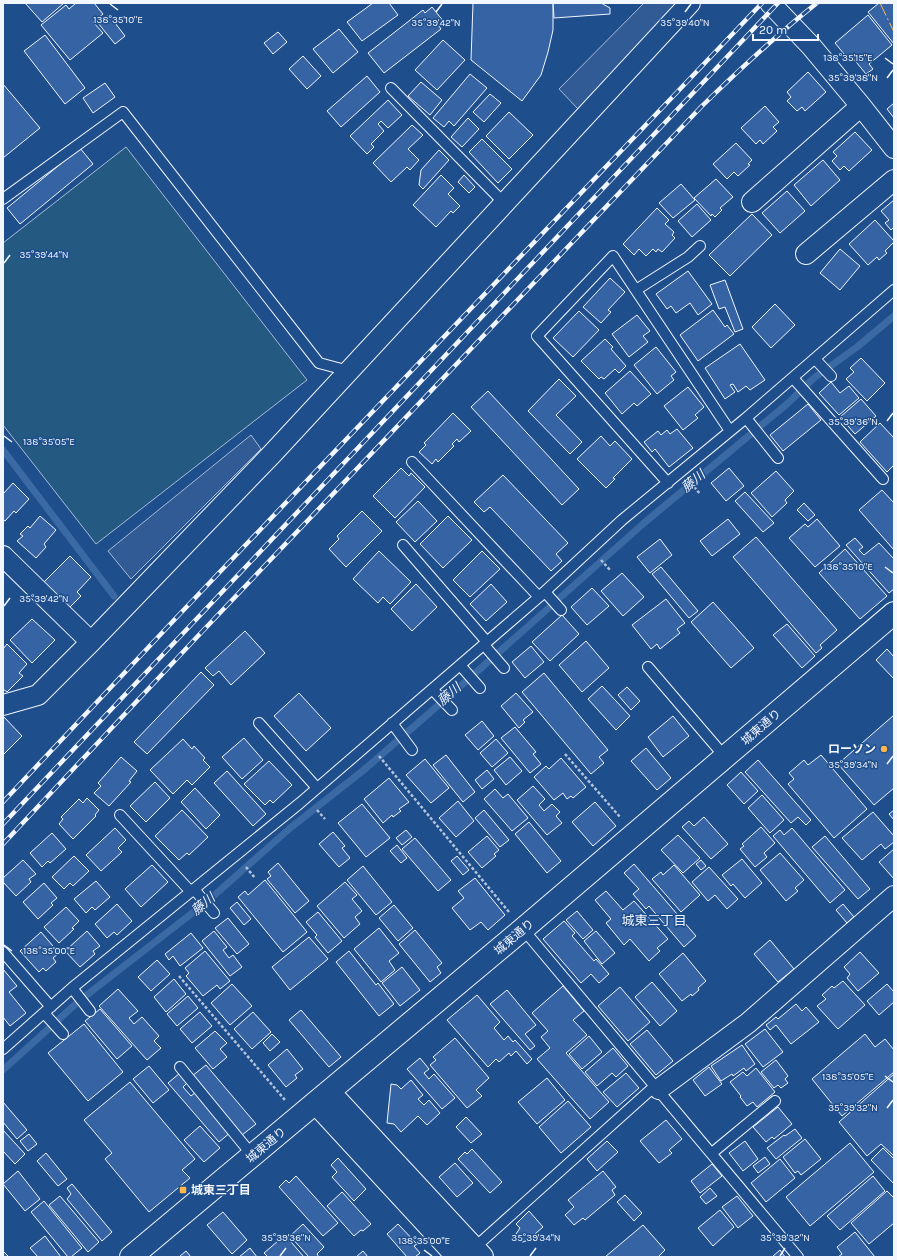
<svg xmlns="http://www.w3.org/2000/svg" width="897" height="1260" font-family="Karla,'Noto Sans JP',sans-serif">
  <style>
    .green { fill: #245a82; stroke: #a8bbd7 }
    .parking { fill: #305b95; stroke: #a8bbd7 }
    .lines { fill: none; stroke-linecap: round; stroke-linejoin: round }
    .stream { stroke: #3b69a3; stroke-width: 7 }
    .building { fill: #3563a3; stroke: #f2f6ff }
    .lane-casing { stroke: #f2f6ff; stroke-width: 12 }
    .street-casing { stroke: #f2f6ff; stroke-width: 22 }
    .secondary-casing { stroke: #f2f6ff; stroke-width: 24 }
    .highway-casing { stroke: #f2f6ff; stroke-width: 24 }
    .path { stroke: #b3c4dc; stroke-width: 2.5; stroke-dasharray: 3 2; stroke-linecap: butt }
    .lane { stroke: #1f4e8c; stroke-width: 10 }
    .street { stroke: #1f4e8c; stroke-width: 20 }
    .secondary { stroke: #1f4e8c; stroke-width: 22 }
    .highway { stroke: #1f4e8c; stroke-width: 22 }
    .rail-casing { stroke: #f2f6ff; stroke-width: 4.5 }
    .rail { stroke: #1f4e8c; stroke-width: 3; stroke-dasharray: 9; stroke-linecap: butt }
    .power { stroke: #ffb74d; stroke-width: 1; stroke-dasharray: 14 3 2 3; stroke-linecap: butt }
    .ticks { fill: none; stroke: #f2f6ff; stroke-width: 1.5 }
    .poi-dot { fill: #ffb74d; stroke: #1f4e8c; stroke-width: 1.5 }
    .labels { text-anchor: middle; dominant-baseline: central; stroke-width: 3; stroke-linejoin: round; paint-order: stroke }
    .street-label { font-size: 12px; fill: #f2f6ff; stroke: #1f4e8c }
    .poi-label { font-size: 12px; font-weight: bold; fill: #f2f6ff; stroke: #1f4e8c; text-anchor: end }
    .water-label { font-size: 13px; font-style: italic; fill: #f2f6ff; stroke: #1f4e8c }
    .neighbourhood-label { font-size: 13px; fill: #f2f6ff; stroke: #1f4e8c }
    .ticks-label { font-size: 10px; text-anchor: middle; fill: #f2f6ff; stroke: #1f4e8c; stroke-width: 3; stroke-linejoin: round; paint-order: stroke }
  </style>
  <rect width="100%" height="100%" fill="#1f4e8c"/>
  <path class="green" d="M126 147 307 380 96 544 3 425V243Z"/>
  <path class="parking" d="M644 3H683L578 109 559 89Z
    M251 435 261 449 131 579 108 551Z"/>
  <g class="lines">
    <path class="stream" d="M3 450 114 596
      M3 1070 79 1001 209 900 289 829 365 769 480 669 644 523 787 404 814 378 857 347 894 316"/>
  </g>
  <path class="building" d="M25 3H64L42 22Z
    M76 3H94L103 14 93 22 103 33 70 60 41 25 66 5 69 9Z
    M373 3H389L398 15 362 41 347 22Z
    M473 3H553V30L548 52 541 75 522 101 471 60Z
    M553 3H601L610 8V14L554 18Z
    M879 3H894V44L868 12Z
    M432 7 444 22 439 26 441 29 384 73 368 53 423 10 425 13Z
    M109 15 125 36 115 44 98 23Z
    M868 15 892 45 869 64 873 69 866 74 852 57 849 60 835 43Z
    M339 29 358 52 333 73 313 49Z
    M278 32 287 42 273 54 264 43Z
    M45 35 85 88 65 104 24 51Z
    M443 40 465 60 437 90 415 70Z
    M303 56 321 76 307 89 289 69Z
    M808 72 826 92 805 111 802 107 797 111 787 101 791 97 787 92Z
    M470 74 487 88 454 126 449 121 444 127 433 118Z
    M367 76 380 92 341 127 327 111Z
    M421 82 442 100 430 115 408 96Z
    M105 83 115 97 93 113 83 98Z
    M3 84 40 128 3 158Z
    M490 94 501 103 484 122 473 112Z
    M388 100 402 115 388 128 381 121 378 124 384 131 371 144 374 147 367 154 350 136Z
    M894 103V118L887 109Z
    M765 106 779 122 773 127 777 131 763 144 760 140 756 144 741 128Z
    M509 112 533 135 509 159 486 136Z
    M468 118 479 129 462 147 451 137Z
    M412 125 423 135 408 149 419 160 410 170 407 167 391 182 373 163Z
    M855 132 872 150 849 171 844 166 840 170 832 161 837 156 833 152Z
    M482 139 512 169 498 183 469 152Z
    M736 143 752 160 748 164 750 165 738 176 734 172 727 179 713 164Z
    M80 148 93 164 20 224 7 208Z
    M439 150 449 160 423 189 419 185 421 170Z
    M823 160 840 180 811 206 794 185Z
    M441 175 454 188 448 194 460 206 453 213 451 211 436 227 413 205Z
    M464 175 475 187 469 193 458 182Z
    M716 179 733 197 720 208 722 210 715 217 712 214 711 216 694 198Z
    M681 184 695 200 673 218 659 203Z
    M787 191 805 211 780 233 762 213Z
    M894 200V227L891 230 885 223 889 220 881 211Z
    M697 204 711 220 692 237 678 221Z
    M657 208 669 220 665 224 674 232 672 235 675 238 662 252 658 249 656 252 653 249 646 256 639 249 634 255 623 244Z
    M752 214 772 235 730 276 709 255Z
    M875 220 894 241V242L885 251 887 253 879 260 877 257 868 265 849 244Z
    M840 249 860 266 840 290 820 273Z
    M688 271 712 304 698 315 690 303 676 313 671 306 667 309 656 294Z
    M610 278 625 292 608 310 611 312 601 323 583 307Z
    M725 280 743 329 735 332 725 307 719 309 710 285Z
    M775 304 795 325 771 348 752 327Z
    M713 310 725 327 727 325 734 334 698 361 680 335Z
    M579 311 599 330 573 357 553 338Z
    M637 315 650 331 643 336 648 342 629 357 612 334Z
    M605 339 613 347 611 349 626 366 619 373 615 369 604 379 601 377 599 379 581 361Z
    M740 344 765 380 750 390 746 386 738 392 733 384 730 385 735 392 725 399 705 368Z
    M656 347 676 372 671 376 674 380 657 394 634 365Z
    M861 358 885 383 867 401 846 379 854 372 850 368Z
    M630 371 651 394 637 406 634 403 622 414 605 393Z
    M559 379 576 396 556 415 582 442 570 454 528 411Z
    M831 382 840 393 849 386 859 398 839 415 819 393Z
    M688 387 704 407 695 415 698 418 683 430 664 406Z
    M488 391 579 489 562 505 471 407Z
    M861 399 876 416 855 434 840 417Z
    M808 404 821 420 783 451 770 435Z
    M453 413 471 431 459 442 457 439 452 444 454 446 438 462 436 459 432 464 419 452 426 445 424 443Z
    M880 423 894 438V465L887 472 860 442Z
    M677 429 693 448 669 467 655 449 652 452 644 442 658 431 661 435 667 430 670 434Z
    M601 436 610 446 615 441 632 459 613 478 615 479 606 488 577 459Z
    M401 468 409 476 411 473 425 487 395 518 373 496Z
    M729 468 744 486 726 501 711 483Z
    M776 471 794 491 785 500 787 503 772 517 751 493Z
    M503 475 568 543 556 554 562 561 551 571 490 507 484 512 474 502Z
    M13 483 29 499 16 513 14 511 5 521 3 520V494Z
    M882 490 894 503V550L859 510Z
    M745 492 774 523 763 532 735 501Z
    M418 501 437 521 415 542 396 522Z
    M804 503 815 515 808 521 797 510Z
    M362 511 382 531 346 567 329 549 339 539 337 536Z
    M40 516 56 530 44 544 46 547 36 558 17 541 23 536 20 534 28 526 30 528Z
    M448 516 472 540 443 568 420 544Z
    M728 519 740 534 712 556 700 541Z
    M817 519 840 546 815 567 789 538 805 524 808 527Z
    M756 537 837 630 820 645 822 648 816 653 733 557Z
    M855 538 863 547 859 550 864 555 879 543 894 559V589L889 593 846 545Z
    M660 539 672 555 650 573 637 557Z
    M845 549 887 596 860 619 819 573Z
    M379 551 411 582 390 604 383 597 378 603 353 579Z
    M482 551 500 569 470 597 453 580Z
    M70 556 91 577 77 592 81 596 69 608 43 583Z
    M661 567 698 611 689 618 652 574Z
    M622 573 644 597 623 616 601 591Z
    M416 584 437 607 412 631 391 609Z
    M491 584 507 602 486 621 470 604Z
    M592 588 609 606 587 625 571 607Z
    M666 599 685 623 677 629 680 633 660 649 657 644 651 649 632 625Z
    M713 602 754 648 731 668 691 622Z
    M562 615 579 634 550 661 532 642Z
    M32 619 55 640 32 663 10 640Z
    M787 624 815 656 802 668 773 635Z
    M245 631 265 653 231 685 219 671 213 676 205 668Z
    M586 641 609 668 582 692 559 665Z
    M7 644 27 664 19 673 23 676 7 692 3 689V649Z
    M531 646 544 662 525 678 512 662Z
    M887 649 894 657V679L876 660Z
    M201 672 214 685 147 754 134 742Z
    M544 673 608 750 599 757 604 763 591 774 522 692Z
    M602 686 630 716 616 730 588 699Z
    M627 687 640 701 631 710 618 695Z
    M299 693 331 728 306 751 274 716Z
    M516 693 533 712 523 720 525 722 519 728 501 706Z
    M894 715V788L874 805 838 764Z
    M3 716 22 736 3 755Z
    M673 716 689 736 663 757 648 737Z
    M482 721 494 736 478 750 465 735Z
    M515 727 536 752 533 754 541 764 530 773 501 738Z
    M244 738 263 760 242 779 222 757Z
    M183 739 192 749 194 746 205 758 203 760 210 767 192 785 187 780 173 794 150 770Z
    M496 739 508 753 492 767 480 753Z
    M646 748 671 778 657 790 631 761Z
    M446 755 475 792 463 802 433 765Z
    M821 755 867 809 834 838 788 784 794 779 789 773 804 760 808 765Z
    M121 757 137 771 129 781 131 782 109 806 94 793 101 786 98 783Z
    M510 757 522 771 506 785 494 770Z
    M561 758 586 787 573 798 571 796 567 799 563 793 554 800 534 777 546 766 549 769Z
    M425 759 449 788 431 803 406 775Z
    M758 760 811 820 806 825 798 817 791 823 745 772Z
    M269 761 292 785 273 803 270 800 265 805 244 784Z
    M487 770 494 779 482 789 475 780Z
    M227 771 266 814 253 826 214 783Z
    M741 772 758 791 744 804 727 785Z
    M389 778 409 802 399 809 401 811 393 817 392 815 383 823 364 799Z
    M155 782 170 798 146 822 130 806Z
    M533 786 545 799 539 805 544 811 552 804 560 812 556 816 562 823 547 835 517 800Z
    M195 788 220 815 206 829 181 802Z
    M495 789 503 798 508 794 528 818 512 831 484 799Z
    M762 795 784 820 770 833 748 808Z
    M87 798 99 810 95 815 96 816 73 839 59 824 63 819 61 817 79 799 83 803Z
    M458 801 474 821 456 837 439 818Z
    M595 802 616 826 593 846 572 822Z
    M362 804 390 838 366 857 338 823Z
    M182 810 208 837 189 855 187 853 179 860 155 836Z
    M484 810 509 840 500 847 475 818Z
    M894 810V820L889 814Z
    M873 812 894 836V842L885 849 881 844 862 860 842 838Z
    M704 817 728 844 711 859 682 827 689 821 694 826Z
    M529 822 561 861 547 873 515 834Z
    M761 827 775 843 764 853 767 857 755 867 740 849 744 846 742 844Z
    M115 828 126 840 118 848 122 852 101 871 86 855Z
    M792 828 845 890 830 903 773 836 780 830 784 835Z
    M406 830 412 837 402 845 396 838Z
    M333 832 345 846 342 848 350 858 339 867 319 844Z
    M52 833 66 849 50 863 48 861 42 867 30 853Z
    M678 835 700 858 683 873 661 850Z
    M487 836 499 850 494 854 496 856 482 868 468 852Z
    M825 836 870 889 858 899 812 847Z
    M415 838 451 880 438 891 402 849Z
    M397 845 407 858 401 863 390 851Z
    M894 849V879L879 862Z
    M780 853 804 880 795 888 798 891 786 901 760 870Z
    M74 856 89 871 73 886 70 883 64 889 52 877Z
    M457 856 469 870 463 875 451 861Z
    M742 859 762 883 745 898 733 884 731 886 722 875Z
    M23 860 36 874 29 879 31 882 16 896 3 882V878Z
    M701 860 706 866 701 870 696 864Z
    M278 863 309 901 295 913 267 879 271 876 268 872Z
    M634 864 696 936 684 947 649 906 646 909 633 894 639 889 624 873Z
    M152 865 168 882 141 907 125 889Z
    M674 865 700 895 681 912 652 879 661 872 663 875Z
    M363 866 392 902 376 915 347 880Z
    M709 867 738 899 727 909 715 895 708 901 692 882Z
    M475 878 505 915 488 930 481 922 470 930 452 908 464 898 458 891Z
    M265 880 307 932 283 952 238 897 245 891 248 895Z
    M96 881 110 897 95 910 92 907 86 913 74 899Z
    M345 882 357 895 352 899 362 911 355 917 360 924 344 938 317 906Z
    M44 883 57 898 51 903 53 905 38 919 23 902Z
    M606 891 623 910 634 901 668 939 657 948 660 951 649 961 630 939 624 945 606 923 611 919 595 900Z
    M237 902 251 919 244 925 230 908Z
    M117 904 132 921 117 935 114 932 107 938 95 924Z
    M843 904 854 917 847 923 836 910Z
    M394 905 413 928 398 941 379 918Z
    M66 907 79 921 72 928 74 929 59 943 44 927Z
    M577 911 593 930 583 939 566 920Z
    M318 912 342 941 328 953 315 937 317 935 306 922Z
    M228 918 249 944 237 954 215 928Z
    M564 921 575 933 572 936 594 961 596 959 609 974 599 983 591 974 581 983 543 939Z
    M379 928 399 953 389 961 395 970 381 982 354 949Z
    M415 930 442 963 437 967 441 973 430 982 399 944Z
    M87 931 100 946 93 951 95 954 80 967 65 951Z
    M214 931 227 947 223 950 229 958 233 955 242 967 230 976 202 941Z
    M596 931 615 953 602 964 584 941Z
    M41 932 59 953 53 958 56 962 46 971 43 968 39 972 20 951Z
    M191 933 203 948 180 966 173 956 169 960 165 954Z
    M309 937 328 959 290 990 272 967Z
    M770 940 794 969 778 982 754 954Z
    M205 951 230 981 220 989 217 985 203 996 186 976 189 973 185 968Z
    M349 951 376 985 378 983 394 1004 379 1016 336 962Z
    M860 952 879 973 858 991 847 978 850 974 844 967Z
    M683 953 706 981 698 988 699 990 692 996 691 994 682 1001 659 974Z
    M157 960 170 974 151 991 138 977Z
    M402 967 420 990 400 1006 382 983Z
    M3 969 17 986 9 992 26 1013 10 1026 3 1017Z
    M174 979 186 994 166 1012 154 997Z
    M843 981 865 1005 838 1029 817 1006 826 999 822 995 832 986 834 988Z
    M652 982 677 1011 660 1026 635 997Z
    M232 984 252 1006 230 1025 211 1003Z
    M887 984 894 992V1002L879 1015 867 1001Z
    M563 986 584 1011 573 1020 587 1035 566 1053 609 1102 590 1119 537 1059 550 1048 541 1037 548 1031 532 1013Z
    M620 987 650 1022 628 1041 598 1006Z
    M118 989 138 1011 129 1018 134 1024 142 1017 159 1036 154 1041 161 1048 147 1060 99 1006Z
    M507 990 536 1025 525 1034 535 1046 530 1050 490 1004Z
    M477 995 500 1022 494 1028 504 1040 508 1036 513 1042 515 1040 532 1059 527 1064 516 1051 511 1056 509 1053 499 1062 496 1059 488 1067 447 1020Z
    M188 996 198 1008 177 1026 167 1014Z
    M796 1004 802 1011 806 1007 819 1022 791 1044 776 1025 770 1030 766 1025 776 1017 778 1019Z
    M100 1009 132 1046 117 1059 85 1021Z
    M301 1010 341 1057 329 1067 289 1020Z
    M200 1012 212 1026 192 1043 180 1029Z
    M253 1012 271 1032 252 1049 234 1029Z
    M84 1024 123 1072 88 1101 48 1053Z
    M765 1029 783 1052 763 1067 745 1044Z
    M647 1030 673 1061 656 1075 630 1044Z
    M215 1031 227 1043 220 1049 227 1057 213 1069 195 1048Z
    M272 1034 280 1042 270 1051 263 1043Z
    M865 1034 875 1047 885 1039 894 1050V1072L842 1116 812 1079Z
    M589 1036 602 1052 582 1069 569 1054Z
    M455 1038 489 1078 476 1090 482 1096 467 1108 430 1065 436 1060 433 1057Z
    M742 1045 755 1064 746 1071 744 1068 733 1076 732 1074 721 1081 711 1066Z
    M613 1048 628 1066 616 1077 612 1073 597 1086 585 1072Z
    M287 1049 303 1069 295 1075 297 1078 286 1087 268 1065Z
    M420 1058 429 1069 424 1073 429 1079 434 1074 455 1098 442 1109 407 1069Z
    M776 1060 788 1076 785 1079 788 1083 781 1088 778 1085 774 1088 761 1072Z
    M206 1065 256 1124 242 1135 192 1076Z
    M149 1066 169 1090 153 1103 133 1079Z
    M709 1067 722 1084 705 1096 693 1080Z
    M756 1068 775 1092 757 1107 753 1102 747 1106 740 1097 741 1096 730 1082 743 1072 747 1076Z
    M180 1073 188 1082 183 1087 191 1096 196 1092 231 1132 219 1142 168 1083Z
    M626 1073 639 1088 617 1107 603 1092Z
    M894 1074V1156L881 1144 867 1156 839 1122Z
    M547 1078 565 1100 537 1124 518 1102Z
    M411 1080 423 1095 418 1099 424 1105 429 1100 440 1113 427 1125 418 1116 401 1132 394 1124 387 1123 391 1084 397 1085 401 1089Z
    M130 1082 195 1159 182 1170 190 1178 149 1212 105 1159 112 1153 84 1120Z
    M568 1101 591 1127 561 1153 539 1127Z
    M3 1102 27 1130 17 1139 3 1122Z
    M778 1107 792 1124 774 1139 772 1137 766 1142 753 1127Z
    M466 1117 482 1134 471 1143 456 1127Z
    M666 1120 682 1139 669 1150 672 1153 659 1163 640 1141Z
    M200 1126 220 1148 204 1162 184 1140Z
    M795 1129 802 1138 776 1159 767 1148 784 1135 785 1136Z
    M3 1130 25 1154 15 1164 3 1151Z
    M29 1134 37 1144 28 1151 20 1141Z
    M805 1139 821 1159 801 1175 798 1171 795 1173 783 1157Z
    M607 1141 618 1152 597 1171 587 1159Z
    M745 1141 758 1159 743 1171 729 1153Z
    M850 1143 874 1172 810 1226 786 1197Z
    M883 1148 894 1159V1184L871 1160Z
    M472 1149 502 1182 490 1193 458 1159 465 1152 467 1154Z
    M46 1153 67 1179 58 1186 37 1161Z
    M765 1157 770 1164 758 1173 753 1166Z
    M338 1158 366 1189 354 1201 332 1177 337 1172 331 1165Z
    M780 1159 795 1178 766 1202 751 1183Z
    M455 1163 473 1183 457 1197 439 1177Z
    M712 1164 722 1176 700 1193 691 1181Z
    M18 1171 40 1199 25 1211 3 1184Z
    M603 1171 616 1187 612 1190 615 1195 585 1220 583 1218 574 1225 565 1215 574 1207 568 1200Z
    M296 1176 338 1223 323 1236 279 1187 286 1180 289 1183Z
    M873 1176 885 1191 840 1230 827 1216Z
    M72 1184 112 1232 102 1241 67 1199 71 1194 67 1188Z
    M710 1188 717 1196 706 1204 700 1197Z
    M887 1191 894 1198V1223L869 1244 851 1223Z
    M342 1192 371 1224 363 1231 361 1230 354 1236 327 1206Z
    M625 1195 642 1213 634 1221 617 1202Z
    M60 1196 99 1242 88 1252 49 1205Z
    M737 1196 753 1216 738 1228 722 1207Z
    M44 1201 82 1248 71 1257H68L31 1212Z
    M720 1210 734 1227 713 1246 698 1228Z
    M529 1211 543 1227 528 1240 523 1242 520 1241 516 1238V1234L520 1228 516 1224Z
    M223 1212 247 1240 232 1254 207 1225Z
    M303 1224 324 1247 317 1254 319 1257H309L290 1236Z
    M398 1224 417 1244 414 1246 420 1253 415 1257H407L387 1234Z
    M643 1225 665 1250 658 1257H605Z
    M855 1232 875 1257H838L842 1254 837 1247Z
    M285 1235 304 1257H268L264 1253Z
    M45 1236 61 1257H38L30 1248Z
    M250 1248 257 1257H239Z
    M780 1250 785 1257H772Z
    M3 1251 9 1257H3Z
    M186 1251 191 1257H179Z
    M363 1251 368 1257H356Z"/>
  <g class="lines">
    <defs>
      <path id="lane" d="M391 88 505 204
        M3 199 123 112 319 363 349 371
        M636 290 688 257 700 246
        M815 359 831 376
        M793 378 883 479
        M746 418 778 458
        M412 462 539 597
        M668 483 537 336 613 256 730 431
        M403 545 487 642
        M545 592 561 610
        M484 645 504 668
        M460 665 480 688
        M648 667 725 757
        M432 689 452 710
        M259 723 317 788
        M392 723 412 750
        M120 815 191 892
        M194 889 214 913
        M523 929 798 1257
        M3 952 51 1007
        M72 988 90 1011
        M44 1013 63 1034
        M3 1049 72 988 300 803 539 597 622 520 746 418 894 290
        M180 1067 253 1156
        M712 1153 775 1101
        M472 1250 656 1085"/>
      <path id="street" d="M770 3 811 46 861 106 894 148
        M752 202 861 106
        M806 254 894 180
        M3 556 91 642
        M3 705 38 695 91 642 272 454 690 3
        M659 1089 748 1023 894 896"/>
      <path id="secondary" d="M329 1092 482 1257
        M316 1103 458 1257"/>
      <path id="highway" d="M131 1257 523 929 894 613"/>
    </defs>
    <use href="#lane" class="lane-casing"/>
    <use href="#street" class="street-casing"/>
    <use href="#secondary" class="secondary-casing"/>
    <use href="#highway" class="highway-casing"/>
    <path class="path" d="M691 483 700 494
      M601 560 610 570
      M565 754 620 817
      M379 756 509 912
      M317 810 325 819
      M246 867 255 878
      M179 976 285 1100"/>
    <use href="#lane" class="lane"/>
    <use href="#street" class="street"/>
    <use href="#secondary" class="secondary"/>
    <use href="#highway" class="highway"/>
    <defs>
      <path id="rail" d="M3 802 176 618 762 3
        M3 824 778 3
        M3 844 197 637 701 107C738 71 776 35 817 3"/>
    </defs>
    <use href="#rail" class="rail-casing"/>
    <use href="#rail" class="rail"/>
    <path class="power" d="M880 3 894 32"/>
  </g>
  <path class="ticks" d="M110 4 118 10M436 12 442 4M685 12 691 4M885 58 893 64M887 78 893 70M4 263 10 255M887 421 893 413M4 436 12 442M885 567 893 573M4 606 10 598M887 764 893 756M4 945 12 951M885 1076 893 1082M887 1108 893 1100M424 1250 432 1256M280 1256 286 1248M530 1256 536 1248M780 1256 785 1248"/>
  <g class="poi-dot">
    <circle cx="884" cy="749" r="4"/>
    <rect x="179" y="1186" width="8" height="8" rx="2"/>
  </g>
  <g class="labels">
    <g class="street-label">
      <text transform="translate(761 727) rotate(-41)">城東通り</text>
      <text transform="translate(514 937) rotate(-40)">城東通り</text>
      <text transform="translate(266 1145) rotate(-40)">城東通り</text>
    </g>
    <g class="poi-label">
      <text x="876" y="749">ローソン</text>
      <text x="191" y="1190" text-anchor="start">城東三丁目</text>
    </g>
    <g class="water-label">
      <text transform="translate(693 481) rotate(-40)">藤川</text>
      <text transform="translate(449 694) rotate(-41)">藤川</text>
      <text transform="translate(203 904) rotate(-39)">藤川</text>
    </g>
    <g class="neighbourhood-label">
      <text x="654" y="920">城東三丁目</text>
    </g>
  </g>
  <g class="ticks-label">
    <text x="118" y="23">138°35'10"E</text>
    <text x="436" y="26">35°39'42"N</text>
    <text x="685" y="26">35°39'40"N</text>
    <text x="848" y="61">138°35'15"E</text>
    <text x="853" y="81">35°39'38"N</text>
    <text x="44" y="258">35°39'44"N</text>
    <text x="853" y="425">35°39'36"N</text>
    <text x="49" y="445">138°35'05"E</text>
    <text x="848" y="570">138°35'10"E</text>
    <text x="44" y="602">35°39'42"N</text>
    <text x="853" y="768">35°39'34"N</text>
    <text x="49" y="954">138°35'00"E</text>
    <text x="848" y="1080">138°35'05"E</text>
    <text x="853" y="1111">35°39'32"N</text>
    <text x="286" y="1241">35°39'36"N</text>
    <text x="536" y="1241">35°39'34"N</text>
    <text x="785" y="1241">35°39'32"N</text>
    <text x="424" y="1244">138°35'00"E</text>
  </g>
  <rect width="897" height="1260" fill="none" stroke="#f2f6ff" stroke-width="8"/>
  <path d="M753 34v6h65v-6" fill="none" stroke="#f2f6ff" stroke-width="2"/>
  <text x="759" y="34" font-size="12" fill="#f2f6ff" stroke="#1f4e8c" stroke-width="3" paint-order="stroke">20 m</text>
</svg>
